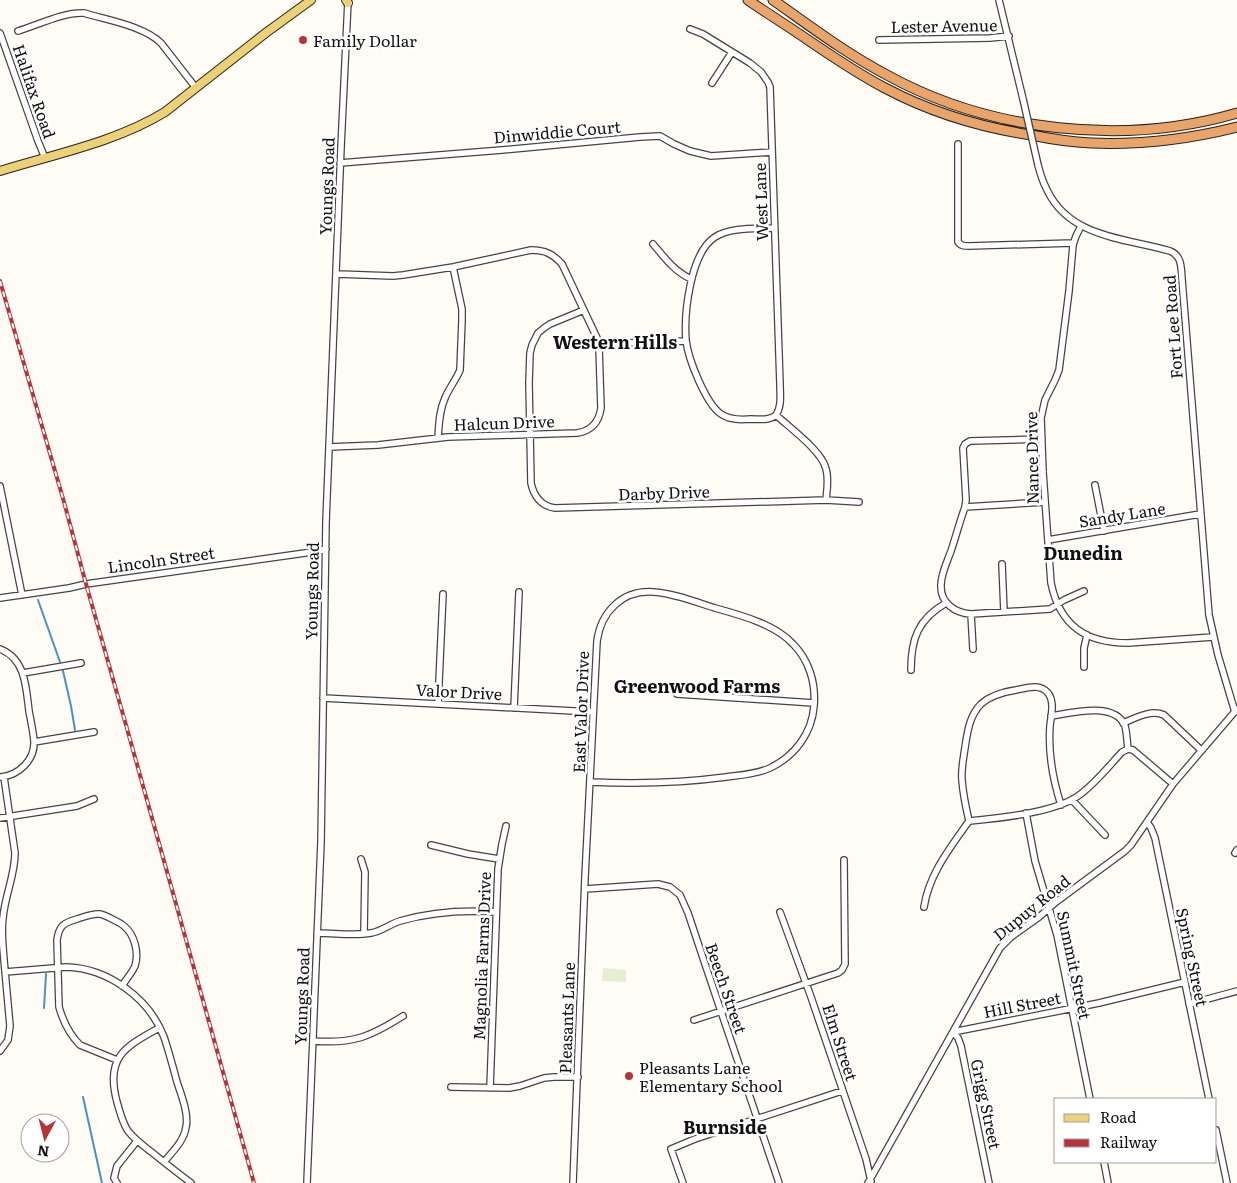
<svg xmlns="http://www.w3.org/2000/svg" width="1237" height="1183" font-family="Literata,serif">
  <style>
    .pitch { fill: #e5efd1 }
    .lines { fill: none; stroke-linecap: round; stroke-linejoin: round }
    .stream { stroke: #4a92c3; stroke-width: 2 }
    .minor-casing { stroke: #444; stroke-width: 8 }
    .major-casing { stroke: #222; stroke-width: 10 }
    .highway-casing { stroke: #222; stroke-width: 11 }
    .minor { stroke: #fff; stroke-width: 5.5 }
    .major { stroke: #edd176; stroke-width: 8 }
    .highway { stroke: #e8a469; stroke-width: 9 }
    .rail-casing { stroke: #b73338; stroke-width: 4 }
    .rail { stroke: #fff; stroke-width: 2; stroke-dasharray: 5.5; stroke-linecap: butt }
    .minor-bridge-casing { stroke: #444; stroke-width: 8; stroke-linecap: butt }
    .minor-bridge { stroke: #fff; stroke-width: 5.5 }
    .poi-dot { fill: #b73338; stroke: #fff; stroke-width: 2 }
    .labels { text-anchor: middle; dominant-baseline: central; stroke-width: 5; stroke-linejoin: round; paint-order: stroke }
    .street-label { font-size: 16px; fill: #111; stroke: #fff }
    .poi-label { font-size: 16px; fill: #111; stroke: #fff; text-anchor: start }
    .neighbourhood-label { font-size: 18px; font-weight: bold; fill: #111; stroke: #fff }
  </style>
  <rect width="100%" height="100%" fill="#fefcf5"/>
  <path class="pitch" d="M603 968 626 970V982L602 981Z"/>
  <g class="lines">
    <path class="stream" d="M38 600 60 662
      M63 671 71 706 75 730
      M44 1008 46 974
      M83 1097 102 1183"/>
    <defs>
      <path id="minor" d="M999 0 1023 99
        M690 29 703 34 750 63 761 72 768 82 770 87 780 384C780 395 782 406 776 415
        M18 31C38 25 63 12 84 13 107 20 144 26 161 43L196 88
        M0 33 38 141 45 158
        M879 40 990 38 1009 36
        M712 83 732 52
        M958 144V242C961 246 964 246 969 246L1073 243
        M340 163 502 150 640 137 660 136 674 144 690 151 711 156 772 152
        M1038 165C1040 173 1043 182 1047 190 1070 238 1125 238 1170 251 1182 256 1181 267 1182 279L1209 615 1218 655 1235 712
        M1081 226 1076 236 1073 245 1069 291 1059 370 1055 380 1045 400 1041 418 1043 472 1051 583C1060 626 1086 643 1128 643L1213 637
        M774 228C756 229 731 227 715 237 690 253 684 314 686 340 688 359 706 404 721 414 730 420 740 420 751 419 760 419 769 421 776 415
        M653 244C665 258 674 271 691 279
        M584 310 550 324 544 328 538 333 532 345 530 353 529 383 531 483C534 497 541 506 555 508L826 500 859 502
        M598 344 686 341
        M776 415C790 428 822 451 826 469 829 479 827 490 826 500
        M438 438C439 425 439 411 445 398 449 388 456 380 460 370L462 320V309L453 267
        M1042 439 970 441 965 444 963 448 966 500 965 507C960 521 956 536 951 551 947 562 941 574 941 585 940 603 955 613 971 614L1050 609 1064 600 1084 591
        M329 447 378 445 448 437 577 433C591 431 599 422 601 408L599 347 597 338 562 264C553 254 545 250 531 250L453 267 403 275 393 276 337 274
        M1095 485 1104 531
        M0 486 22 595
        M965 507 1045 502
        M1048 540 1200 514
        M1002 564 1004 612
        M0 598 69 588 86 584 305 553 326 549
        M971 614 973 649
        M0 649C26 659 26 688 29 711 31 721 33 731 34 741 35 760 19 775 1 777
        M1084 667V648L1087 635
        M911 670C911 639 918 619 946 603
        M23 673 81 663
        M677 694 814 703
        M323 698 593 712
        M438 704 443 594
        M514 708 519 592
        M1051 716C1071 713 1115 701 1125 726 1127 733 1127 742 1128 749
        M1123 723C1136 718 1151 709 1164 715L1201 750
        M34 742 94 732
        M1128 749 1133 750 1173 784
        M1072 800 1105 835
        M1026 813 1035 861 1057 935 1090 1099
        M0 818 77 806 94 799
        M969 821C966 808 963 794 962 780 961 771 963 762 964 754 967 736 968 717 981 704 991 695 1003 692 1016 690 1026 688 1040 683 1048 693 1055 702 1051 716 1050 726 1048 753 1053 780 1061 805
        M969 821C1000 818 1053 813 1078 796 1094 785 1109 766 1122 752L1128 749
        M1147 822 1151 828 1155 838 1209 1099
        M431 845 468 854 499 859
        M1235 853 1237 850
        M361 859 365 872 364 934
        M585 889 658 884 670 887 680 895 688 913 703 958 779 1183
        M924 907C929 874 950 848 969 821
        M780 912 811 997 866 1159 871 1181
        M317 933C335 933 354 936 371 933 382 931 390 924 400 921 431 912 464 910 496 912
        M5 972 66 967C108 968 149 998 164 1037 169 1052 173 1067 177 1082 181 1094 189 1114 186 1127 184 1141 173 1151 164 1162
        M1189 1004 1237 991
        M694 1020 838 973 842 970 845 964 844 860
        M159 1028C124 1047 105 1058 117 1102 120 1112 122 1122 128 1131 135 1140 145 1147 154 1154 166 1164 178 1173 191 1183
        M313 1041C353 1044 370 1037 403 1016
        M0 1051 8 1040 10 1026C8 1004 6 982 4 960 3 946 1 932 3 918 5 895 15 875 15 853L4 777
        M117 1060 80 1045C70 1035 63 1021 59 1007L57 940C59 926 63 923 77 919 84 917 92 913 100 914 105 915 110 918 114 920 118 922 122 924 124 926 135 935 139 953 135 966 132 973 126 979 122 986
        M451 1087 509 1088 520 1086 544 1078 554 1077H578
        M490 1088 498 869 502 844 506 826
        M1216 1130 1227 1183
        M1104 1162 1108 1183
        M117 1183 114 1178 117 1166 137 1141
        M307 1183 321 842 326 522 341 147 348 1
        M573 1183 585 877 597 641C601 612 622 590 653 592 673 593 696 602 715 608 740 615 775 624 793 644 809 660 816 683 814 706 812 733 795 756 770 768 757 774 741 775 726 777 681 783 636 784 591 782
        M683 1183 671 1149 695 1139 842 1091
        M868 1183 1000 948 1011 937 1039 917 1056 902 1125 851 1131 845 1173 784 1237 709
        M989 1183 961 1046 958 1038 953 1032 1099 1003 1185 982"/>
      <path id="major" d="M346 0 348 3
        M0 171C55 154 116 142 165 112L267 32 311 0"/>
      <path id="highway" d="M748 0C768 14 788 26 808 40 833 57 858 74 885 88 932 113 979 127 1031 135 1051 139 1071 142 1091 143 1140 145 1189 139 1237 127
        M773 0C810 26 847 54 887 75 990 132 1125 146 1237 113"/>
    </defs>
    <use href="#minor" class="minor-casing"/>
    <use href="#major" class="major-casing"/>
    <use href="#highway" class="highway-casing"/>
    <use href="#minor" class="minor"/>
    <use href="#major" class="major"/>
    <use href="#highway" class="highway"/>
    <defs>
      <path id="rail" d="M0 281 64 502 86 584 126 725 254 1183"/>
    </defs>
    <use href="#rail" class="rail-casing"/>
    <use href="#rail" class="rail"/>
    <defs>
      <path id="minor-bridge" d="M1023 99 1038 165"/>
    </defs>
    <use href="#minor-bridge" class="minor-bridge-casing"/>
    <use href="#minor-bridge" class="minor-bridge"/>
  </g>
  <g class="poi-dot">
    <circle cx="303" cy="40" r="5"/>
    <circle cx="629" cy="1076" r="5"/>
  </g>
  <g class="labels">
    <g class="street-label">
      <text transform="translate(944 25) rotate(-1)">Lester Avenue</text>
      <text transform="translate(35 91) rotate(71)">Halifax Road</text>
      <text transform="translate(557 131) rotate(-5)">Dinwiddie Court</text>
      <text transform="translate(326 186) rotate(-88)">Youngs Road</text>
      <text transform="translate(760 202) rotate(-92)">West Lane</text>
      <text transform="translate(1172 327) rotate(-94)">Fort Lee Road</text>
      <text transform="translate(504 422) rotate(-2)">Halcun Drive</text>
      <text transform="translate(1031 458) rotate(-91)">Nance Drive</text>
      <text transform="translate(664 492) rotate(-2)">Darby Drive</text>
      <text transform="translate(1122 514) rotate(-9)">Sandy Lane</text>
      <text transform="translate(161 559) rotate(-8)">Lincoln Street</text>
      <text transform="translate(311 591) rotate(-89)">Youngs Road</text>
      <text transform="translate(459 691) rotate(3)">Valor Drive</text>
      <text transform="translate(580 712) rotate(-88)">East Valor Drive</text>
      <text transform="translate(1031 907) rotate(-39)">Dupuy Road</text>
      <text transform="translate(481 956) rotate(-88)">Magnolia Farms Drive</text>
      <text transform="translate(1193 957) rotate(78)">Spring Street</text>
      <text transform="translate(1075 965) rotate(78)">Summit Street</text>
      <text transform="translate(727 988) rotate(71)">Beech Street</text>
      <text transform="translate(301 996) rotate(-88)">Youngs Road</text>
      <text transform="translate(1022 1004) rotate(-11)">Hill Street</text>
      <text transform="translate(566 1018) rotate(-88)">Pleasants Lane</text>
      <text transform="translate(841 1042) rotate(72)">Elm Street</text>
      <text transform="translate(987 1104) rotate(78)">Grigg Street</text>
    </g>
    <g class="poi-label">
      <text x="313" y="40">Family Dollar</text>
      <text x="639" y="1067">Pleasants Lane<tspan x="639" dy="18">Elementary School</tspan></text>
    </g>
    <g class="neighbourhood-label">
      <text x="615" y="341">Western Hills</text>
      <text x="1083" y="552">Dunedin</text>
      <text x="697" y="685">Greenwood Farms</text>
      <text x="725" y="1126">Burnside</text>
    </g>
  </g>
  <rect x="1054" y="1098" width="162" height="65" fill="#ffffff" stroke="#a0a0a0"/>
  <rect x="1064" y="1114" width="25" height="8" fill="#edd176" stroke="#a0a0a0"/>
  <text x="1100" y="1123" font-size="15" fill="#111111">Road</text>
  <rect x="1064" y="1139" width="25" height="8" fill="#b73338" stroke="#a0a0a0"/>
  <text x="1100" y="1148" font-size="15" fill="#111111">Railway</text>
  <g transform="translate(45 1138) rotate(187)"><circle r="24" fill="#ffffff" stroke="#a0a0a0"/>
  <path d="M0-4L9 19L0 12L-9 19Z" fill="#b73338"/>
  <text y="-8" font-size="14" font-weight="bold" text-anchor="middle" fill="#111111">N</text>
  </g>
</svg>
